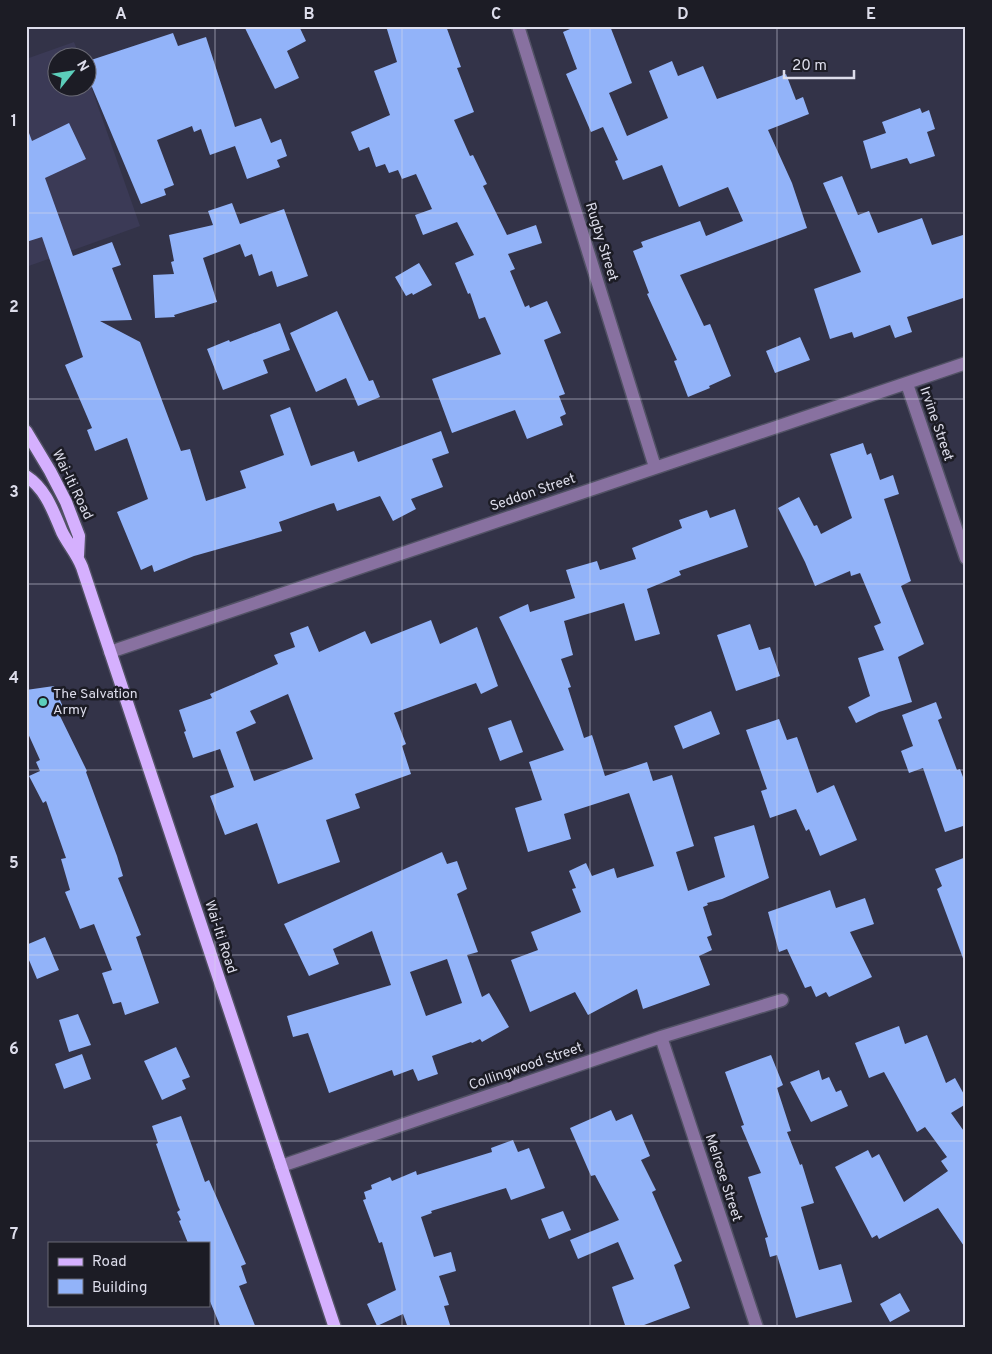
<svg xmlns="http://www.w3.org/2000/svg" width="992" height="1354" font-family="Overpass,sans-serif">
  <style>
    .built { fill: #3b3a56 }
    .building { fill: #92b3f9; fill-rule: evenodd }
    .lines { fill: none; stroke-linecap: round; stroke-linejoin: round }
    .minor-casing { stroke: #525265; stroke-width: 15 }
    .major-casing { stroke: #525265; stroke-width: 15 }
    .minor { stroke: #8871a0; stroke-width: 12 }
    .major { stroke: #d5b0fe; stroke-width: 12 }
    .grid { fill: none; stroke: #ddddeb; stroke-width: 1; stroke-opacity: 0.55 }
    .poi-dot { fill: #5ccebb; stroke: #1c1c25; stroke-width: 2 }
    .labels { text-anchor: middle; dominant-baseline: central; stroke-width: 5; stroke-linejoin: round; paint-order: stroke }
    .street-label { font-size: 14px; fill: #ddddeb; stroke: #1c1c25 }
    .poi-label { font-size: 14px; fill: #ddddeb; stroke: #1c1c25; text-anchor: start }
    .neatline { fill: none; stroke: #ddddeb; stroke-width: 2 }
    .grid-label { font-size: 16px; text-anchor: middle; font-weight: bold; fill: #ddddeb }
  </style>
  <rect width="100%" height="100%" fill="#333348"/>
  <path class="built" d="M74 42 80 57 58 58V88H88V78L140 226 26 267V59Z"/>
  <path class="building" d="M244 26H299L306 41 287 51 299 78 275 89Z
    M386 26H446L461 67 457 68 474 112 454 120 470 156 473 155 487 184 483 186 507 235 536 225 542 243 508 254 515 269 510 271 525 307 529 305 530 308 547 301 561 333 544 340 565 394 559 396 566 414 560 417 563 425 527 439 515 410 452 433 432 379 501 354 485 317 479 319 470 293 468 294 455 263 474 255 457 222 423 235 415 215 432 209 416 174 402 179 398 170 389 173 385 164 376 167 369 147 359 151 351 132 390 115 374 71 397 62Z
    M577 26H610L632 83 609 93 627 136 668 118 649 71 672 61 678 76 703 66 717 99 786 74 796 100 803 97 809 114 768 130 792 183 807 228 680 275 704 326 710 324 731 376 709 386 710 388 688 397 674 361 677 360 647 294 649 293 633 251 643 247 641 242 700 221 706 236 743 221 728 187 679 207 662 165 623 180 615 161 618 160 603 127 591 132 566 74 577 69 563 32Z
    M173 33 178 46 206 37 235 127 261 118 271 143 281 139 287 156 277 160 280 167 247 179 235 146 210 155 201 129 194 132 192 126 157 140 174 185 164 189 166 195 141 204 92 87 88 88V61Z
    M920 108 922 113 929 110 935 129 927 132 935 156 910 164 907 158 871 169 863 141 886 133 882 122Z
    M69 123 86 159 45 178 73 256 112 242 121 265 112 268 132 320 100 321 140 342 181 451 190 449 206 501 246 488 240 471 284 455 270 415 290 407 311 466 354 451 358 462 441 431 449 453 432 459 443 487 411 499 416 509 393 521 380 496 337 511 334 503 330 504 279 522 282 531 194 556 154 572 152 565 141 570 117 512 148 499 127 438 95 451 87 430 92 428 65 365 83 357 42 237 26 242V133H29L32 141Z
    M842 176 858 215 869 211 878 233 922 218 932 245 966 234V297L907 317 912 332 895 338 890 325 854 338 852 332 830 339 814 289 861 272 823 183Z
    M232 203 240 224 284 209 308 276 277 287 272 271 259 276 252 254 245 257 240 244 203 258 217 302 174 315 175 317 155 318 153 275 174 274 171 262 174 261 169 235 213 225 208 211Z
    M419 263 432 285 413 295 412 293 406 296 395 277Z
    M337 311 369 381 373 380 380 397 358 406 346 378 316 392 290 333Z
    M280 323 290 350 263 360 268 373 223 390 207 349 229 340 230 342Z
    M800 337 810 360 775 373 766 351Z
    M863 443 867 455 871 453 880 480 893 475 899 494 884 499 911 581 901 586 924 644 898 657 912 702 879 712 856 723 848 707 870 696 858 658 884 650 874 626 881 623 860 573 851 576 850 571 815 586 805 562 778 508 799 497 814 526 817 525 821 534 852 518 830 454Z
    M735 509 748 547 679 571 681 575 647 589 660 634 635 641 624 603 564 621 573 655 561 659 571 687 568 688 584 738 592 735 605 776 647 762 653 781 672 775 694 846 676 852 688 891 725 877 714 837 754 825 769 878 722 899 707 903 708 905 703 907 712 935 707 937 712 950 699 956 710 985 643 1009 637 989 588 1015 575 992 530 1012 511 960 538 950 531 932 581 912 572 889 576 888 569 871 586 863 592 876 614 868 617 878 654 866 629 793 564 814 571 839 528 852 515 808 542 800 529 762 564 750 499 617 528 604 530 612 575 598 566 570 597 561 600 570 636 559 632 548 682 528 679 520 707 510 710 518Z
    M431 620 440 644 477 627 498 686 481 694 476 683 394 713 406 744 402 746 411 774 355 794 360 808 326 820 340 862 278 884 257 823 225 835 210 796 234 787 220 749 193 758 184 732 186 731 179 710 212 698 210 694 278 664 274 655 295 647 290 633 308 626 319 652 365 631 371 644ZM288 694 313 759 254 781 236 732 256 723 250 711Z
    M750 624 759 650 770 647 780 676 736 691 717 635Z
    M54 686 66 714 60 716 87 771 86 772 117 856 123 876 118 878 141 935 136 937 159 1003 125 1015 121 1002 113 1004 102 973 112 970 94 924 80 929 65 892 70 890 61 859 66 858 46 801 43 803 29 776 40 771 36 762 40 760 26 729V690Z
    M936 702 942 718 938 720 957 770 960 769 966 785V825L945 832 923 768 909 773 901 751 913 746 902 715Z
    M711 711 720 734 683 749 674 726Z
    M779 719 787 740 797 737 817 793 834 785 857 840 820 856 809 829 806 831 796 809 770 818 761 791 767 789 746 730Z
    M511 720 523 752 500 761 488 728Z
    M442 852 447 864 457 861 467 889 457 894 478 952 467 955 482 997 489 993 509 1027 482 1042 480 1039 472 1043 471 1042 432 1056 438 1074 418 1081 413 1069 394 1076 392 1070 329 1093 308 1033 293 1037 287 1016 391 985 372 931 333 949 339 964 309 976 284 924ZM447 959 462 1003 426 1016 410 972Z
    M966 857V960L964 961 937 889 942 886 935 869Z
    M830 890 836 908 865 898 874 924 850 932 872 977 829 997 826 992 816 997 811 986 805 988 787 949 779 952 768 912Z
    M45 937 59 970 37 979 26 953V945Z
    M78 1014 91 1045 69 1052 59 1020Z
    M899 1026 905 1044 927 1035 946 1083 955 1078 966 1098V1104L951 1113 966 1134V1249L938 1208 879 1239 877 1235 872 1238 835 1167 868 1150 872 1158 879 1154 904 1202 948 1171 941 1161 947 1157 925 1127 917 1132 884 1072 869 1078 855 1043Z
    M176 1047 190 1077 182 1080 186 1089 162 1100 144 1061Z
    M82 1054 91 1079 64 1089 55 1064Z
    M771 1055 783 1085 777 1088 791 1131 787 1132 800 1165 802 1164 814 1203 801 1207 819 1270 841 1264 852 1302 796 1318 777 1255 770 1257 765 1238 768 1237 748 1177 761 1173 741 1126 744 1125 725 1072Z
    M819 1070 822 1080 829 1077 836 1092 841 1090 848 1106 811 1122 790 1082Z
    M611 1110 616 1121 632 1114 650 1156 641 1160 656 1190 652 1192 682 1261 674 1265 690 1308 636 1328H626L612 1287 634 1279 618 1242 578 1259 570 1240 619 1220 595 1175 591 1176 570 1128Z
    M181 1116 205 1182 209 1180 246 1264 241 1266 247 1283 239 1286 256 1328H221L209 1299V1243H188L179 1221 181 1220 177 1212 180 1210 178 1206 156 1144 158 1143 152 1126Z
    M513 1140 518 1152 529 1148 545 1188 511 1200 506 1188 431 1211 432 1213 421 1217 434 1257 451 1252 456 1271 439 1276 449 1305 444 1306 451 1328H408L403 1314 377 1326 367 1304 396 1290 382 1242 379 1243 363 1200 366 1199 364 1192 372 1189 371 1185 390 1177 392 1181 416 1171 417 1175 492 1152 491 1148Z
    M563 1211 571 1230 549 1239 541 1219Z
    M900 1293 910 1311 890 1322 880 1304Z"/>
  <g class="lines">
    <defs>
      <path id="minor" d="M518 26 655 467
        M907 384 966 558
        M110 652 966 363
        M661 1037 757 1328
        M281 1166 661 1037 782 1000"/>
      <path id="major" d="M26 431 50 471 66 502 79 536 78 556
        M26 476C46 489 53 511 62 532 68 544 77 554 82 567L335 1328"/>
    </defs>
    <use href="#minor" class="minor-casing"/>
    <use href="#major" class="major-casing"/>
    <use href="#minor" class="minor"/>
    <use href="#major" class="major"/>
  </g>
  <path class="grid" d="M215 26V1328M402 26V1328M590 26V1328M777 26V1328M26 213H966M26 399H966M26 584H966M26 770H966M26 955H966M26 1141H966"/>
  <circle class="poi-dot" cx="43" cy="702" r="5"/>
  <g class="labels">
    <g class="street-label">
      <text transform="translate(601 242) rotate(73)">Rugby Street</text>
      <text transform="translate(936 424) rotate(71)">Irvine Street</text>
      <text transform="translate(72 485) rotate(64)">Wai-Iti Road</text>
      <text transform="translate(533 493) rotate(-19)">Seddon Street</text>
      <text transform="translate(220 937) rotate(72)">Wai-Iti Road</text>
      <text transform="translate(526 1067) rotate(-19)">Collingwood Street</text>
      <text transform="translate(723 1178) rotate(72)">Melrose Street</text>
    </g>
    <g class="poi-label">
      <text x="53" y="694">The Salvation<tspan x="53" dy="16">Army</tspan></text>
    </g>
  </g>
  <rect width="992" height="1354" fill="none" stroke="#1c1c25" stroke-width="55"/>
  <rect x="48" y="1242" width="162" height="65" fill="#1c1c25" stroke="#696974"/>
  <rect x="58" y="1258" width="25" height="8" fill="#d5b0fe" stroke="#696974"/>
  <text x="92" y="1266" font-size="15" fill="#ddddeb">Road</text>
  <rect x="58" y="1279" width="25" height="15" fill="#92b3f9" stroke="#696974"/>
  <text x="92" y="1292" font-size="15" fill="#ddddeb">Building</text>
  <g transform="translate(72 72) rotate(60)"><circle r="24" fill="#1c1c25" stroke="#696974"/>
  <path d="M0-4L9 19L0 12L-9 19Z" fill="#5ccebb"/>
  <text y="-8" font-size="14" font-weight="bold" text-anchor="middle" fill="#ddddeb">N</text>
  </g>
  <path d="M784 70v8h70v-8" fill="none" stroke="#ddddeb" stroke-width="2.5"/>
  <text x="792" y="70" font-size="15" fill="#ddddeb" stroke="#1c1c25" stroke-width="4" paint-order="stroke">20 m</text>
  <rect x="28" y="28" width="936" height="1298" class="neatline"/>
  <g class="grid-label">
    <text x="121" y="19">A</text>
    <text x="309" y="19">B</text>
    <text x="496" y="19">C</text>
    <text x="683" y="19">D</text>
    <text x="871" y="19">E</text>
    <text x="14" y="126">1</text>
    <text x="14" y="312">2</text>
    <text x="14" y="497">3</text>
    <text x="14" y="683">4</text>
    <text x="14" y="868">5</text>
    <text x="14" y="1054">6</text>
    <text x="14" y="1239">7</text>
  </g>
</svg>
